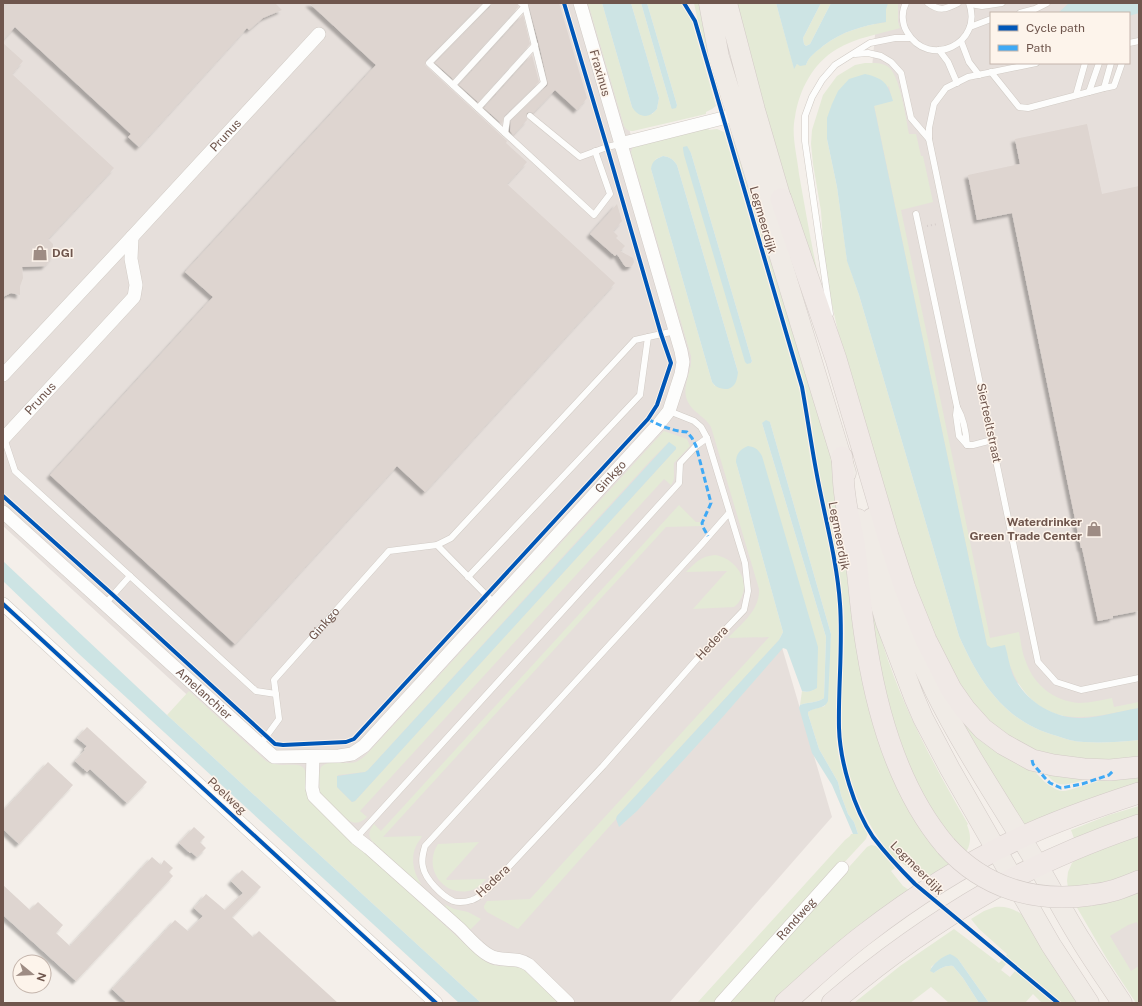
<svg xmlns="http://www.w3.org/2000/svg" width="1142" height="1006" font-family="'Public Sans',sans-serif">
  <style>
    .industrial { fill: #e6dfdb; fill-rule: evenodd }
    .green { fill: #e4ead6; fill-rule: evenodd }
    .water { fill: #cde4e4 }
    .building { fill: #ded5d0; filter: url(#shadow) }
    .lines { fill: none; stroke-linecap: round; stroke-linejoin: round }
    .service-casing { stroke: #d1cbc5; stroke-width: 7 }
    .minor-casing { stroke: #d1cbc5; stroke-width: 14 }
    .primary-casing { stroke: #d3cbc7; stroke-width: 21 }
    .trunk-casing { stroke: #d3cbc7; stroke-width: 22 }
    .path { stroke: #d6cecb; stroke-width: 2; stroke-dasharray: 1 3; stroke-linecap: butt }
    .service { stroke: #fdfdfc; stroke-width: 6 }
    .minor { stroke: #fdfdfc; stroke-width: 13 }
    .primary { stroke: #f0ebe6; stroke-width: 20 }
    .trunk { stroke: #f0e9e6; stroke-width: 21 }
    .trunk-bridge-casing { stroke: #d3cbc7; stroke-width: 22; stroke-linecap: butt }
    .trunk-bridge { stroke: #f0e9e6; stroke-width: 21 }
    .quiet { stroke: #3fa9f5; stroke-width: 3; stroke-dasharray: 6 3; stroke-linecap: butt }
    .cycleway-casing { stroke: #fdf4eb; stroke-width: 6 }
    .cycleway { stroke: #0057b8; stroke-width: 4 }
    .labels { text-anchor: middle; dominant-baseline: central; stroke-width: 3; stroke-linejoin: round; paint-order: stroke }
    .street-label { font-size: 12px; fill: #6f564d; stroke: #fdf4eb }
    .poi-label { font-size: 12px; font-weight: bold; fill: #6f564d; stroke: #fdf4eb; text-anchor: start }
  </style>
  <defs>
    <filter id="shadow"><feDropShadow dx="-3.5" dy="3.5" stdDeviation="1" flood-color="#0004"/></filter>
  </defs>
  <rect width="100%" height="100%" fill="#f4efea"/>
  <path class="industrial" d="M3 3H592L832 817 669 1003H523L3 526Z
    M873 3H1139V724L1086 732 980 656 870 90 875 35ZM991 13H1129V63H991Z
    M1139 893V993L1093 915Z"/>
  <path class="green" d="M588 3H602L632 107 652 114 657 109 659 98 631 3H641L671 107 677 105 647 3H689L693 25 716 106 712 109 706 112V114L633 131C629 131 626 130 624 126Z
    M694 3H702L722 94 721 99 699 27Z
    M734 3H776L794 68 797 64 806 65C809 56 815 52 823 46 843 31 862 26 886 22V9L888 3H898V22L900 28C879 34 855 38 837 49 813 63 799 90 795 117 791 135 797 155 799 174 806 214 813 254 822 293H817Z
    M821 3H831L810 44 806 46 804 44 803 38Z
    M865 63C872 63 880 62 887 66 900 73 906 119 909 134H916L921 156H923L933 202 901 210 990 638 1019 632C1021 642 1022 653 1026 662 1034 685 1054 701 1079 703 1090 703 1101 700 1112 698L1114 707 1139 702V708C1096 716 1052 731 1021 687 1019 684 1017 681 1015 677 1013 673 1012 669 1010 666 1007 659 993 650 987 646L874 105 892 101 889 86 827 139 837 187 847 260 859 295 959 636C980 683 1005 722 1057 736 1066 739 1075 742 1084 742 1102 743 1121 742 1139 740V763L1049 760 977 716 913 604 842 350 830 295 824 255 821 211 813 164 811 144 812 130 823 95 837 76 855 65Z
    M708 128 709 130 717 129 724 132 799 388C806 415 807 444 813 472 822 516 834 560 838 606 839 634 838 662 837 691 836 709 835 727 837 745 841 777 854 806 868 833L866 839 841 866 839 865 714 1003H697L845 840 850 836 851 834H858L854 822 848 814 841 795 838 782 819 749 808 714V712L813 709 825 706 831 634 770 422 762 423 826 637 824 698C818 703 808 702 800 705L802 691 806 692 813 690 736 462 783 632 779 640 617 816 616 819 518 929 487 912 484 908V906L487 901 530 899 769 637 728 638C742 623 760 610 759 589L711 427C705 416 693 413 688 402 680 387 693 372 691 356L631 152 633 147ZM686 146 691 153 752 361 751 363ZM663 156C670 157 673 159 677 165L738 372 715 386 712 382 651 169 656 159Z
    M731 135 737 143 739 148H741L818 409 835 469 851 549 863 648 876 705 890 751 906 788 914 806 932 835 930 836 942 849 950 856 957 849 940 828 938 829C899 774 878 701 869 635 864 607 863 578 859 550L860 549 863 550C871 581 873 614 883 645 903 709 935 767 968 824L967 825C973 839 970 851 958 861V862L925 882 923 880V879L901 862 899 864C862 824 842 772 841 718 841 680 847 641 843 603 838 557 825 512 817 467 813 439 811 410 804 383Z
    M664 431 687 439 690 446 674 463C673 471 676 479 671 485L664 479 360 811 367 817C363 821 358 824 352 822 346 820 326 800 321 794L320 792 319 774 321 767C329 759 345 765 356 762 360 760 364 757 367 754ZM669 442 676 448V449L355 801 352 802 337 787 338 775 365 772 368 770 650 461Z
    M679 505 696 522H701L702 526 666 527 383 837 422 836C421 838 419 841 417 844 410 857 413 872 421 884L420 885 372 841C367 834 370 830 374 824L381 831Z
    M715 555C735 558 752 581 740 600 739 603 736 605 734 607L693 609 727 571 686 572C695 563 701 556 715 555Z
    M189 691 266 761C277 767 286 764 297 765 312 766 305 791 309 801L477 955C482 959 487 963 493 965 505 968 513 964 524 970L560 1003H481L167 715Z
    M945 691C971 714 998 736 1024 759 1033 768 1040 780 1052 787 1058 791 1062 792 1069 790L1129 772 1139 771V785L1024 828Z
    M1038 766 1088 779C1058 787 1060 789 1038 766Z
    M1139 806V817L1075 841 1071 830 1109 815Z
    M1139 831V929L1137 922 1128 925 1110 936 1131 971 1139 966V981L1138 982 1139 984V1003H1136L1107 959 1069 894 1067 881 1068 872 1072 863 1076 859Z
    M479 842 446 879 447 880 486 879C482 883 478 888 472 890 444 899 422 868 438 844Z
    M871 845 876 846 895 868 891 871 903 886 909 890 776 1003H727L867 847Z
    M444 904 454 909 468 912 481 919 470 930 445 908 446 906Z
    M995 907C1006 906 1015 909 1024 916L1083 1003H1062L1006 956 1007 954 979 929 971 919 984 911Z
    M954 929 999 963 1002 960 1006 964 1001 970 1010 977 1015 971 1054 1003H1042L1033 994 1025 1003H989L958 959 938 961 931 967 934 973C939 969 946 965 953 966L963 978 979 1003H949L931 987 910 1003H854L900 966Z"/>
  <path class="water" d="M602 3H631L659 98 657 109C649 119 639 118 632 107Z
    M641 3H647L677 105 676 108 672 109 671 107Z
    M776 3H821L803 38 804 44 806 46 810 44 831 3H888L886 9V22C862 26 843 31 823 46 816 52 809 56 806 65L800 66 797 64 794 69Z
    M1069 3H1139V13L1129 16V13H1058Z
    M865 74C883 78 888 83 893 101L874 106 987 645 991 648 1005 645C1008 655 1009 665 1013 675 1025 701 1054 719 1082 718 1101 717 1120 711 1139 708V740C1121 742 1102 743 1084 742 1075 742 1066 739 1057 736 1005 722 980 683 959 636L859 295 847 261 837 187 827 139V118L832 104 838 91 849 79Z
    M687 146 691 153 752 361 751 363 747 364 745 362 684 155 683 149V147Z
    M663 156C670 157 673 159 677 165L738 372C737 380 736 386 728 389 721 389 716 388 712 382L651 169C652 162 655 159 663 156Z
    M766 420 770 422 831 634 828 701C825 709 815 707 808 712V714L819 749 838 782 841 795 848 814 854 822 858 834H853L832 785 812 753 799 708 800 705C808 702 818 703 824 698L826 637 762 423Z
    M669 442 676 447V449L355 801 352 802 337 787V776L365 772 368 770Z
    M748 446C755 447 758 449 762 456L818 647 817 688C812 691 807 693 802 691L787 650 786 649 783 648 720 720 637 811 619 827 616 819 617 816 779 640 783 632 736 462C736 454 740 449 748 446Z
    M3 561 167 715 481 1003H459L79 654 3 581Z
    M950 954 954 956 958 959 989 1003H979L963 978 953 966C946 965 939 969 934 973L930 971C933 963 942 957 950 954Z"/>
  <path class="building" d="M3 3H275L282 10 263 18 249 30 247 28 139 147 128 137 131 134 15 27 3 40Z
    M309 3H482L426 60 425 65 507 141 506 143 527 162 507 184 615 283 425 492 397 466 235 644 50 475 213 297 185 272 376 65Z
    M492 3H517L518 7 453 79 435 63 491 6Z
    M528 3H559L587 98 577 110 555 90 533 113 530 112 527 113 526 116 527 120 513 135 510 131 511 121 547 86 548 84 539 44Z
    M523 15 530 44 478 102 459 85Z
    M3 43 23 61 12 74 114 168 48 239 53 244V256L45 266 22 267 23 278 20 286V295L11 293 3 297Z
    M532 55 539 82 504 116 502 124 484 108Z
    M1087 124 1102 194 1139 186V611L1113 616V618L1098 621 1082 548H1081L1012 213 977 220 968 175 1020 164 1015 139Z
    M617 204 622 221 613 231 618 236 616 238 625 246 620 251 633 258 634 262 632 266 629 267H626L624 265 617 254 615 256 590 234Z
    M87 727 147 782 127 803 90 769 87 772 75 761 85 750 84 749 87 746 77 738Z
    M48 762 73 785 19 844 3 829V811Z
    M194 827 205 837 200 842 206 848 197 857 191 852 190 853 179 843Z
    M152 857 161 865 164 860 173 868 169 872 173 876 76 981 3 915V885L30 910 38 902 63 925 56 933 70 946Z
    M242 870 261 887 232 917 253 937 259 931 338 1003H127L112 989 175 920 188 931 203 916 194 908 206 894 225 910 243 893 231 881Z"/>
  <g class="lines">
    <defs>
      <g id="service">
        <path d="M488 3 429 63 594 215 610 194 595 151"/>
        <path d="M906 3C901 12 902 24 907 32 929 70 984 43 969 3"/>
        <path d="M928 3C940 12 946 9 958 3"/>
        <path d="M970 4 982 6 1002 3"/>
        <path d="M1020 13 1035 9 1047 3"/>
        <path d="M970 27 991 19"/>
        <path d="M961 41 969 62 979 75"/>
        <path d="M1129 43 1139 41"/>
        <path d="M939 50 948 62 957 83"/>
        <path d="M855 54 868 53 881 56 891 62 901 73 911 118 929 139"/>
        <path d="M1036 63 968 77 946 88 934 104 929 128V139L1038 662 1056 682 1081 690 1139 678"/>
        <path d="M991 72 1019 107 1028 108 1104 88 1111 63"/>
        <path d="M453 85 525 6"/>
        <path d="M1104 88 1114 86 1122 63"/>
        <path d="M1089 92 1099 63"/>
        <path d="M1076 95 1085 63"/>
        <path d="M478 108 535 45"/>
        <path d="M530 116 580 157 607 147 620 144"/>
        <path d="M505 133 507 119 544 83 525 6 521 3"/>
        <path d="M916 214 957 407C964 419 966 431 967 445"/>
        <path d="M830 314 805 141V116L812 97 822 80 835 65 870 43 895 38H910"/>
        <path d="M957 407 956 415 959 436 967 445H973L992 440"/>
        <path d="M669 411 694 421 701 427 707 438 745 563 748 591 744 610 698 658 603 766 489 888C484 892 479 898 472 900 466 902 459 903 453 901 442 896 425 879 423 867 421 860 423 853 425 846L701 545 729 513"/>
        <path d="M4 438 15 471 256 691 276 694"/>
        <path d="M437 545 495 604"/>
        <path d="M468 577 640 395 648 337"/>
        <path d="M105 604 130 576"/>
        <path id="s1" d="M260 745 279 719 274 680 389 551 437 545 451 538 635 340 675 331"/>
        <path d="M356 838 679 483 680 463 696 446 707 438"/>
      </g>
      <g id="minor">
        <path d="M620 144 743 113"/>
        <path id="s2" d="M3 375 132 237 319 34"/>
        <path id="s3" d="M3 439 134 297 136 285 131 259 132 237"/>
        <path id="s4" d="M3 512 274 757 339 756 352 754 364 746 658 425 669 411 681 374 683 362 681 351 580 3"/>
        <path d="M3 604 436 1003"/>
        <path d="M313 757 312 788 314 796 356 838 369 848 460 929C469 938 484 956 496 958 509 961 517 957 529 965L568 1003"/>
        <path id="s5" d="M721 1003 842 868"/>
      </g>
      <path id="primary" d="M709 3 719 57 846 473
        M727 3 755 110 781 199 784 215
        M872 518C889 577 908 636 935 691 965 752 1004 808 1038 866 1053 891 1066 917 1082 942 1095 963 1109 983 1122 1003
        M858 519 878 595 886 623 914 697 923 718 950 769 1051 945 1089 1003"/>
      <path id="trunk" d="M781 199 836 359 888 536 905 588 926 640 951 689 965 709 983 729 1003 744 1032 760 1053 765 1084 769 1110 770 1139 767
        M842 457C843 470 843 483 845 496 847 514 853 532 855 550 859 583 861 616 867 649 878 717 901 793 946 846
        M1090 895C1110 893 1122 888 1139 881
        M785 1003C811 980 837 955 865 934 913 897 965 864 1020 838 1058 820 1099 806 1139 793
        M832 1003C881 961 934 923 990 891 1035 865 1089 842 1139 825"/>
    </defs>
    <use href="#service" class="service-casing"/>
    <use href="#minor" class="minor-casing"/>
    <use href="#primary" class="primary-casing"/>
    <use href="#trunk" class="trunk-casing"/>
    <path class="path" d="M927 226 938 224"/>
    <use href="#service" class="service"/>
    <use href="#minor" class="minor"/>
    <use href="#primary" class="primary"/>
    <use href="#trunk" class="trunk"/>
    <defs>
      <path id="trunk-bridge" d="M946 846C984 888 1035 903 1090 895"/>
    </defs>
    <use href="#trunk-bridge" class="trunk-bridge-casing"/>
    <use href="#trunk-bridge" class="trunk-bridge"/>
    <path class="quiet" d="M648 419C660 426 673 431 687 432L692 438 696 446 711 503 702 523 703 527 708 536
      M1032 760 1033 764 1045 778 1050 783 1061 788 1082 784 1109 775 1114 770"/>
    <defs>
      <path id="cycleway" d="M684 3 695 21 802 387C807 415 811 443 816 470 824 515 837 559 840 604 843 646 838 687 839 728 840 762 854 809 873 837 886 854 900 869 915 884L1058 1003
        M3 496 113 595 275 744 283 745 346 742 354 739 648 419 657 405 671 363 661 334 607 147 564 3
        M3 604 436 1003"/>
    </defs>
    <use href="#cycleway" class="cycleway-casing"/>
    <use href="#cycleway" class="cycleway"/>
  </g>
  <defs>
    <symbol id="shop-bare" viewBox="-9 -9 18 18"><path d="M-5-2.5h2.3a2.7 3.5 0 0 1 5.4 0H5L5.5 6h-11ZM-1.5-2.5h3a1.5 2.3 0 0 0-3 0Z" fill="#9e8c84" stroke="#fdf4eb" stroke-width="2.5" paint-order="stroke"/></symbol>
  </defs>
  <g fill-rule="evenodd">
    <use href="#shop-bare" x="29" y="242" width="22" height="22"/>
    <use href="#shop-bare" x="1083" y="518" width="22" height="22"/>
  </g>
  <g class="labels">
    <g class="street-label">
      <text transform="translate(600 73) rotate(74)">Fraxinus</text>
      <text stroke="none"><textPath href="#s2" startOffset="327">Prunus</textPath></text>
      <text transform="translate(763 220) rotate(74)">Legmeerdijk</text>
      <text stroke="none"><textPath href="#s3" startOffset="55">Prunus</textPath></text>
      <text transform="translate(989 423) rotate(78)">Sierteeltstraat</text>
      <text stroke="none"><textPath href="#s4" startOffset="823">Ginkgo</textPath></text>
      <text transform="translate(839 536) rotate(79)">Legmeerdijk</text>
      <text stroke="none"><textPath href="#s1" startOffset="147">Ginkgo</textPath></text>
      <text transform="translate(712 643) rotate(-47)">Hedera</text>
      <text stroke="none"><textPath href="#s4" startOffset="271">Amelanchier</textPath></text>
      <text transform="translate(227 796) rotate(43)">Poelweg</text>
      <text transform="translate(917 868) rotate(45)">Legmeerdijk</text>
      <text transform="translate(493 881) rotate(-43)">Hedera</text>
      <text stroke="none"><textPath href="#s5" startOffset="113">Randweg</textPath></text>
    </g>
    <g class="poi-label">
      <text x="52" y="253">DGI</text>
      <text x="1082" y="522" text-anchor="end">Waterdrinker<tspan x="1082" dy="14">Green Trade Center</tspan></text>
    </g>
  </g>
  <rect width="1142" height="1006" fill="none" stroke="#6f564d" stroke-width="8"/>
  <rect x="990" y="12" width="140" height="52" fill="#fdf4eb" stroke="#c4b5ac"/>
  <rect x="998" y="25" width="20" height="6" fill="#0057b8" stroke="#c4b5ac"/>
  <text x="1026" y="32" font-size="12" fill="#6f564d">Cycle path</text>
  <rect x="998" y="45" width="20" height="6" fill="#3fa9f5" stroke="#c4b5ac"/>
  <text x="1026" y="52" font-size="12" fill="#6f564d">Path</text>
  <g transform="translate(32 974) rotate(108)"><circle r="19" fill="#fdf4eb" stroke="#c4b5ac"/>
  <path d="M0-3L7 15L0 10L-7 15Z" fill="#9e8c84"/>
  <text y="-6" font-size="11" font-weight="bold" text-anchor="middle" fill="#6f564d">N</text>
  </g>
</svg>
